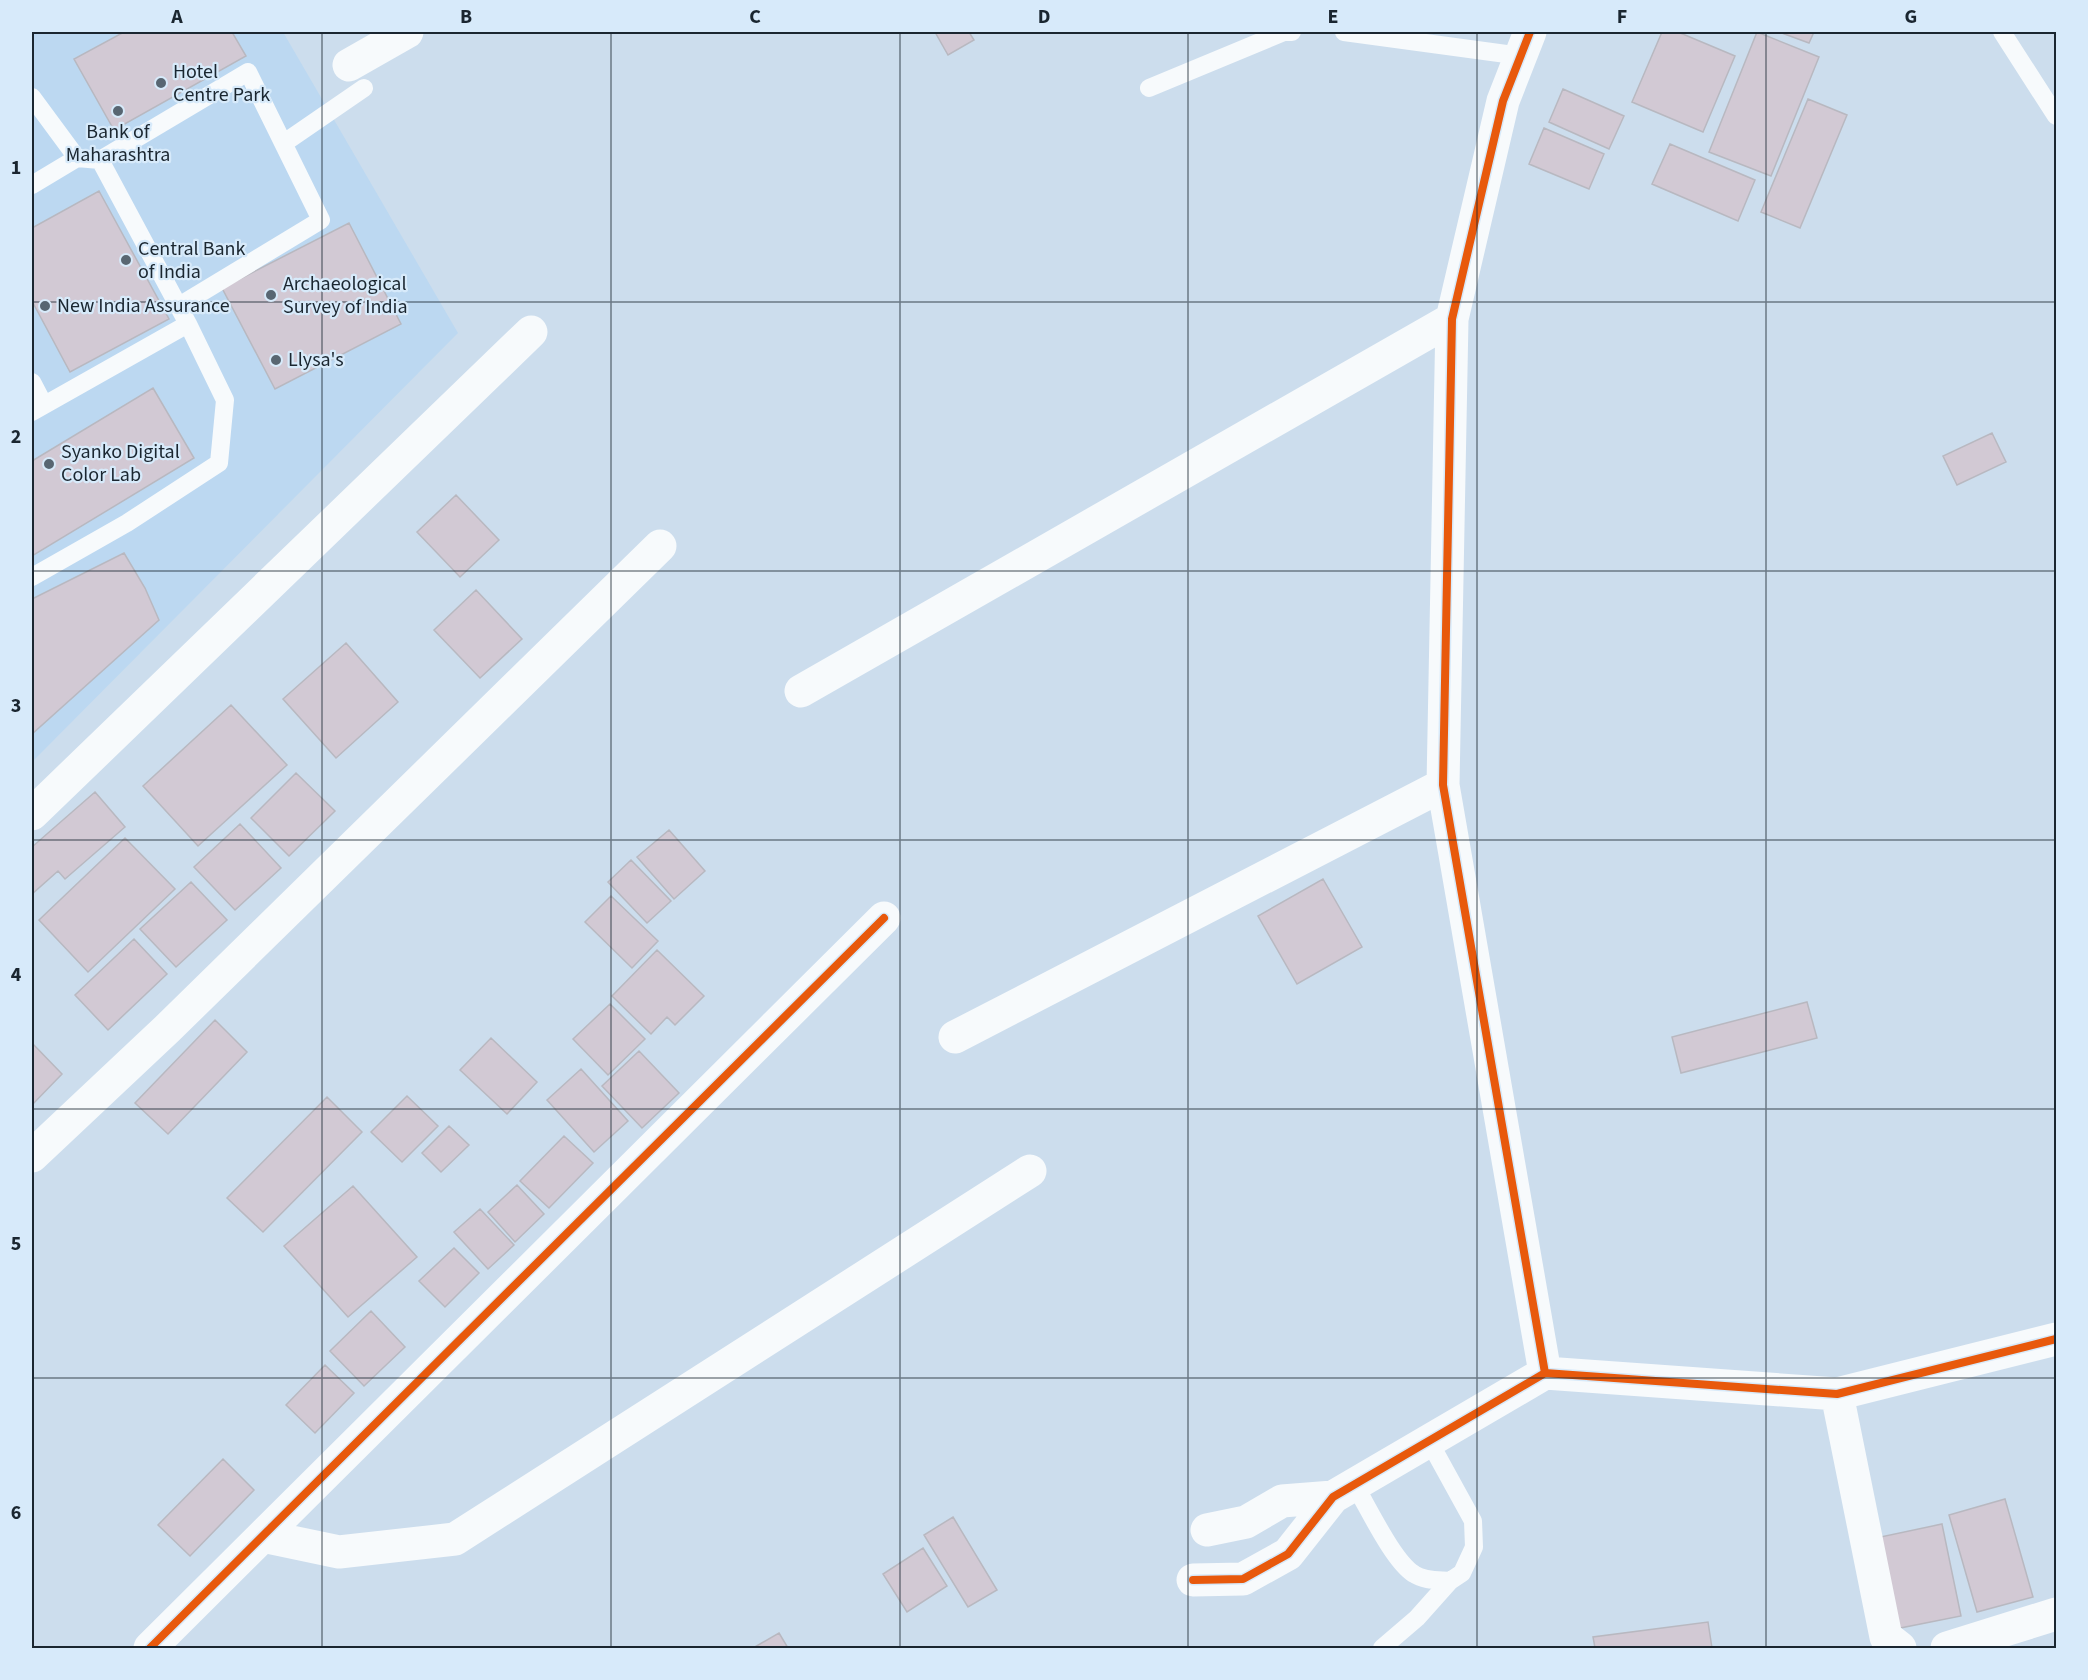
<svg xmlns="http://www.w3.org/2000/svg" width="2088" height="1680" font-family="'Source Sans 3',sans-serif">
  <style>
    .built { fill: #bcd8f1 }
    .building { fill: #d2c9d4; stroke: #b8b8c0; stroke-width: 1.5 }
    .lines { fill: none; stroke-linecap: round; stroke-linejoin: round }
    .lane { stroke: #f7fafc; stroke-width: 18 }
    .street { stroke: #f7fafc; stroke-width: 33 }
    .cycleway-casing { stroke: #d7eafa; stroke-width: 11 }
    .cycleway { stroke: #e8590c; stroke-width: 8 }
    .grid { fill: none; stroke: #1a2630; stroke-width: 1.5; stroke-opacity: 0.55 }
    .poi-dot { fill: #586672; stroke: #d7eafa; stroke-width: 2 }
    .labels { text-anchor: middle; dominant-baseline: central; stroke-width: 4.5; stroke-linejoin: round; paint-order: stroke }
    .poi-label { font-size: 20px; fill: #1a2630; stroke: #d7eafa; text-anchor: start }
    .neatline { fill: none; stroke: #1a2630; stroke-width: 2 }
    .grid-label { font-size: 20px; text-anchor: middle; font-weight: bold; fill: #1a2630 }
  </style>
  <rect width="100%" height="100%" fill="#ccdded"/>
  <path class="built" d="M32 32H283L458 333 32 762Z"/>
  <path class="building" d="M124 32H232L246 56 114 130 74 59Z
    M935 32H969L974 40 948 55Z
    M1662 32H1678L1735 56 1703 132 1632 102Z
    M1757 32 1819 57 1771 176 1709 152Z
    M1779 32H1814L1809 43Z
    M1563 89 1624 116 1609 149 1549 122Z
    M1808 99 1847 115 1800 228 1761 212Z
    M1544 128 1604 154 1589 189 1529 164Z
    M1670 144 1755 180 1738 221 1652 184Z
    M99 191 169 319 70 372 32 301V228Z
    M349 223 401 324 275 389 222 288Z
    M153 388 194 458 32 556V461Z
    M1992 433 2006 462 1957 485 1943 456Z
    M456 495 499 540 460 577 417 532Z
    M124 553 145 588 159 620 32 734V599Z
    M476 590 522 639 480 678 434 630Z
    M346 643 398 702 336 758 283 699Z
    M231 705 287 765 198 846 143 786Z
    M296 773 335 811 289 856 251 818Z
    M95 792 125 827 65 879 58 871 32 894V847Z
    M240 824 281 868 235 910 194 867Z
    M669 830 705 871 674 899 637 857Z
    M125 838 175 889 88 972 39 920Z
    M631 860 671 901 647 923 608 882Z
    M1323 879 1362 947 1297 984 1258 916Z
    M191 882 227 920 176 967 140 929Z
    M611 896 658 941 632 968 585 922Z
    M134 939 167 974 108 1030 75 995Z
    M657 950 704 996 675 1025 667 1017 651 1034 612 996Z
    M1807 1002 1817 1038 1681 1073 1672 1037Z
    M610 1004 645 1039 608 1075 573 1039Z
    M215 1020 247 1052 168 1134 135 1103Z
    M491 1038 537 1082 507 1114 460 1070Z
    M32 1043 62 1074 32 1105Z
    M639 1051 679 1093 642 1128 602 1086Z
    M581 1069 628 1121 594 1152 547 1100Z
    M407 1096 438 1126 402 1162 371 1132Z
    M327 1097 362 1132 263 1232 227 1198Z
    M449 1126 469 1145 441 1172 422 1153Z
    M564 1136 593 1163 549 1208 520 1181Z
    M517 1185 544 1214 515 1242 488 1212Z
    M353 1186 417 1257 348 1317 284 1246Z
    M480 1209 514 1245 488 1269 454 1232Z
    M454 1248 479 1273 445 1307 419 1281Z
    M371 1311 405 1347 364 1386 330 1351Z
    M325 1365 354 1393 315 1433 286 1405Z
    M223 1459 254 1490 190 1556 158 1525Z
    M2005 1499 2033 1597 1977 1612 1949 1515Z
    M953 1517 997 1590 968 1607 924 1535Z
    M1942 1524 1961 1616 1890 1630 1871 1539Z
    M923 1548 947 1586 907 1612 883 1574Z
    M1708 1622 1712 1648H1595L1593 1637Z
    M779 1633 788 1648H753Z"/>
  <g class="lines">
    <path class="lane" d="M1344 32 1521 56
      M2002 32 2056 116
      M1149 88 1284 32H1292
      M32 97 77 158
      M284 143 364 88
      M32 185 77 158 100 160 248 72 321 220 179 306
      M32 382 44 405
      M32 412 188 324
      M32 577 127 523 219 463 225 400 188 324 100 160
      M1354 1484C1368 1507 1393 1561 1414 1574 1424 1581 1438 1580 1450 1581L1462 1573 1474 1547 1473 1521 1429 1441
      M1382 1648 1417 1618 1450 1581"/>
    <path class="street" d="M1530 32 1503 101 1452 319 1443 785 1545 1373
      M349 65 407 32
      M801 691 1452 319
      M32 814 531 332
      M955 1037 1443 785
      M32 1156 167 1029 660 546
      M1837 1394 1886 1637 1900 1648
      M1207 1530 1246 1522 1282 1501 1333 1497
      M263 1536 339 1552 455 1539 1030 1171
      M1193 1580 1243 1579 1288 1554 1333 1497 1545 1373 1837 1394 2056 1339
      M150 1648 884 918
      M1947 1648 2056 1614"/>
    <defs>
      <path id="cycleway" d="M1530 32 1503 101 1452 319 1443 785 1545 1373
        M1193 1580 1243 1579 1288 1554 1333 1497 1545 1373 1837 1394 2056 1339
        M150 1648 884 918"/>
    </defs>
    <use href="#cycleway" class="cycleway-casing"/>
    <use href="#cycleway" class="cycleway"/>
  </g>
  <path class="grid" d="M322 32V1648M611 32V1648M900 32V1648M1188 32V1648M1477 32V1648M1766 32V1648M32 302H2056M32 571H2056M32 840H2056M32 1109H2056M32 1378H2056"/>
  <g class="poi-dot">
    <circle cx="161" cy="83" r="6"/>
    <circle cx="118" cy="111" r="6"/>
    <circle cx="126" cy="260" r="6"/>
    <circle cx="271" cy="295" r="6"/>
    <circle cx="45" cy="306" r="6"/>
    <circle cx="276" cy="360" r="6"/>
    <circle cx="49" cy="464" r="6"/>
  </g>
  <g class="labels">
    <g class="poi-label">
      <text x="173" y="72">Hotel<tspan x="173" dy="23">Centre Park</tspan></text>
      <text x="118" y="132" text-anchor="middle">Bank of<tspan x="118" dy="23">Maharashtra</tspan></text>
      <text x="138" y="249">Central Bank<tspan x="138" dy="23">of India</tspan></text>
      <text x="283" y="284">Archaeological<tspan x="283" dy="23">Survey of India</tspan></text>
      <text x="57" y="306">New India Assurance</text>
      <text x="288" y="360">Llysa's</text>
      <text x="61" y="452">Syanko Digital<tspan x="61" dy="23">Color Lab</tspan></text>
    </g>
  </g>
  <rect width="2088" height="1680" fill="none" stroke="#d7eafa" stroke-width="66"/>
  <rect x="33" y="33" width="2022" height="1614" class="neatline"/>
  <g class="grid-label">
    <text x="177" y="23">A</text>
    <text x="466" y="23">B</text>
    <text x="755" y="23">C</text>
    <text x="1044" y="23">D</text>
    <text x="1333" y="23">E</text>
    <text x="1622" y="23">F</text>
    <text x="1911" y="23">G</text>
    <text x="16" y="174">1</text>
    <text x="16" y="443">2</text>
    <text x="16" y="712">3</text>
    <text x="16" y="981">4</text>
    <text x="16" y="1250">5</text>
    <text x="16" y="1519">6</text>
  </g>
</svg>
